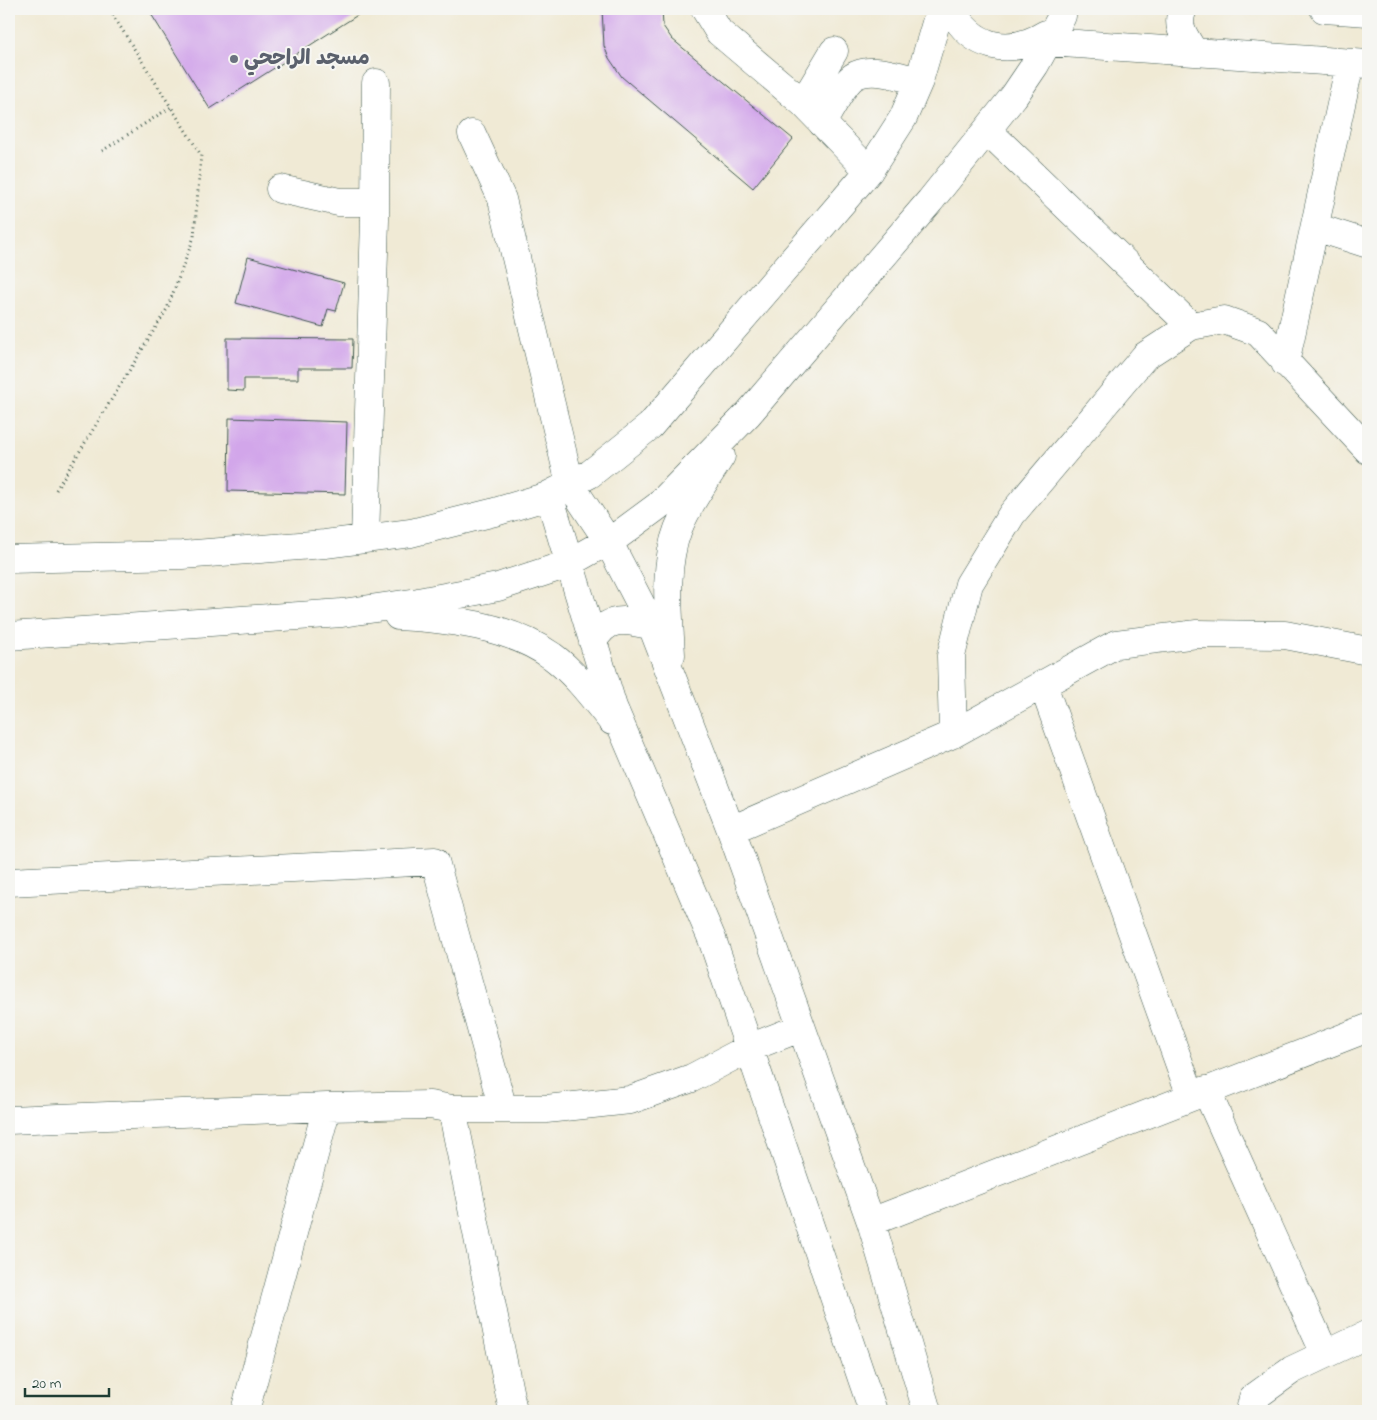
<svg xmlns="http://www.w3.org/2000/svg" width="1377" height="1420" font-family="'Indie Flower','Playpen Sans Arabic',sans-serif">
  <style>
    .building { fill: #d2a6ea }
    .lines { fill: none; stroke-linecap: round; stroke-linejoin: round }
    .minor-casing { stroke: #3e574c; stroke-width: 29 }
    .path { stroke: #3e574c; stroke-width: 3; stroke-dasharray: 1 4; stroke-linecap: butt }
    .minor { stroke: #fff; stroke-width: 28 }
    .worship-dot { fill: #6b7280; stroke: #f6f6f2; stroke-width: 2 }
    .labels { text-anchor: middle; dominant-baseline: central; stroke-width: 4; stroke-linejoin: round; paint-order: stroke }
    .worship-label { font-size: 21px; font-weight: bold; fill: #5b616d; stroke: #f6f6f2; text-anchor: start }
  </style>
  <rect width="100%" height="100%" fill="#f6f6f2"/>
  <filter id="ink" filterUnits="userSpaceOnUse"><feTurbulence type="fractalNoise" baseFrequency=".02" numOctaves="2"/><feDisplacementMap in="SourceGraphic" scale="10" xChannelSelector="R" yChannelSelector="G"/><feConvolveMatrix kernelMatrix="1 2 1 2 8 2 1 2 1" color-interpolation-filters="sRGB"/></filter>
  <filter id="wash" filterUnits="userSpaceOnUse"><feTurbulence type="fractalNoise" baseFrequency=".0096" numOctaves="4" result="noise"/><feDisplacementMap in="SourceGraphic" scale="20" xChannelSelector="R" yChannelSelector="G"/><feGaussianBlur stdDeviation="1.12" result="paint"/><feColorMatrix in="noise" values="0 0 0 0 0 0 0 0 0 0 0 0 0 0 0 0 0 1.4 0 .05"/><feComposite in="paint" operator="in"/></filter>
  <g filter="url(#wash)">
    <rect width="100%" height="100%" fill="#f0ead5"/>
    <g id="blocks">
      <path class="building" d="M148 9H367L210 109Z
        M602 9H662L663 26 672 39 793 139 753 188 622 77 609 58 604 46Z
        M248 257 344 283 336 311 328 309 323 327 236 303Z
        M227 338 353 339 352 368H298V379H244V391L227 390Z
        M229 418 347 422 345 494 228 491Z"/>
    </g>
  </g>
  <g filter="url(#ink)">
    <use href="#blocks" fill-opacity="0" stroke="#3e574c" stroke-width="1"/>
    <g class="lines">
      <defs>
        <path id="minor" d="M705 9 719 32 803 103 869 171
          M951 9C972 48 1008 57 1046 34
          M1183 9C1175 26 1185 37 1194 52
          M1324 9 1368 12
          M1032 44 1048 42 1368 64
          M803 103 834 51
          M822 123C829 112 843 84 853 77 870 65 901 77 919 81
          M988 131 1191 326
          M472 134 502 199 570 484 608 541 652 626 731 830 871 1222 927 1411
          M280 189 339 202H375
          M1315 227 1368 244
          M1285 363 1350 63
          M549 495 613 707 712 939 873 1411
          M365 539 375 220 376 83
          M9 559 182 555 325 544 411 533 495 512 545 497 590 474 650 426 869 171 903 118 919 81 940 9
          M398 616C450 619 508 625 552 656 575 673 594 699 612 721
          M9 636 342 613 418 602 498 587 565 565 620 534 658 506 748 414 930 201 1014 96 1035 65 1062 16
          M593 642C606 615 627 619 652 626
          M671 655C669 614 663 568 678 529 688 503 707 479 721 456
          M1043 685 1191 1096
          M953 734 951 656 969 584 1012 514 1145 356 1191 326 1224 320 1258 332 1368 450
          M731 830 953 734 1116 644 1197 634 1285 635 1368 651
          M9 882 435 861 503 1109
          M1206 1090 1325 1354
          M452 1109 513 1411
          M9 1120 327 1107 430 1105 452 1109H546L630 1100 692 1078 749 1048 800 1028
          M871 1222 1368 1028
          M245 1411 327 1107
          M1250 1411 1253 1398 1292 1370 1368 1334"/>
      </defs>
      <use href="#minor" class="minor-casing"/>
      <path class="path" d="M102 151 171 107 109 9
        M56 490 167 309 194 237 201 155 171 107"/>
      <use href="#minor" class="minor"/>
    </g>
  </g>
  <circle class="worship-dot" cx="234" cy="59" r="5"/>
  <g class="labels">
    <g class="worship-label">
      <text x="244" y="59">مسجد الراجحي</text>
    </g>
  </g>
  <rect width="1377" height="1420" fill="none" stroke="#f6f6f2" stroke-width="30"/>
  <path d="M25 1388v8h84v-8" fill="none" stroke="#1f3d34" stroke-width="2.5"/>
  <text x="32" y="1388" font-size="15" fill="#1f3d34" stroke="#f6f6f2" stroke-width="4" paint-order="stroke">20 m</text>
</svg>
